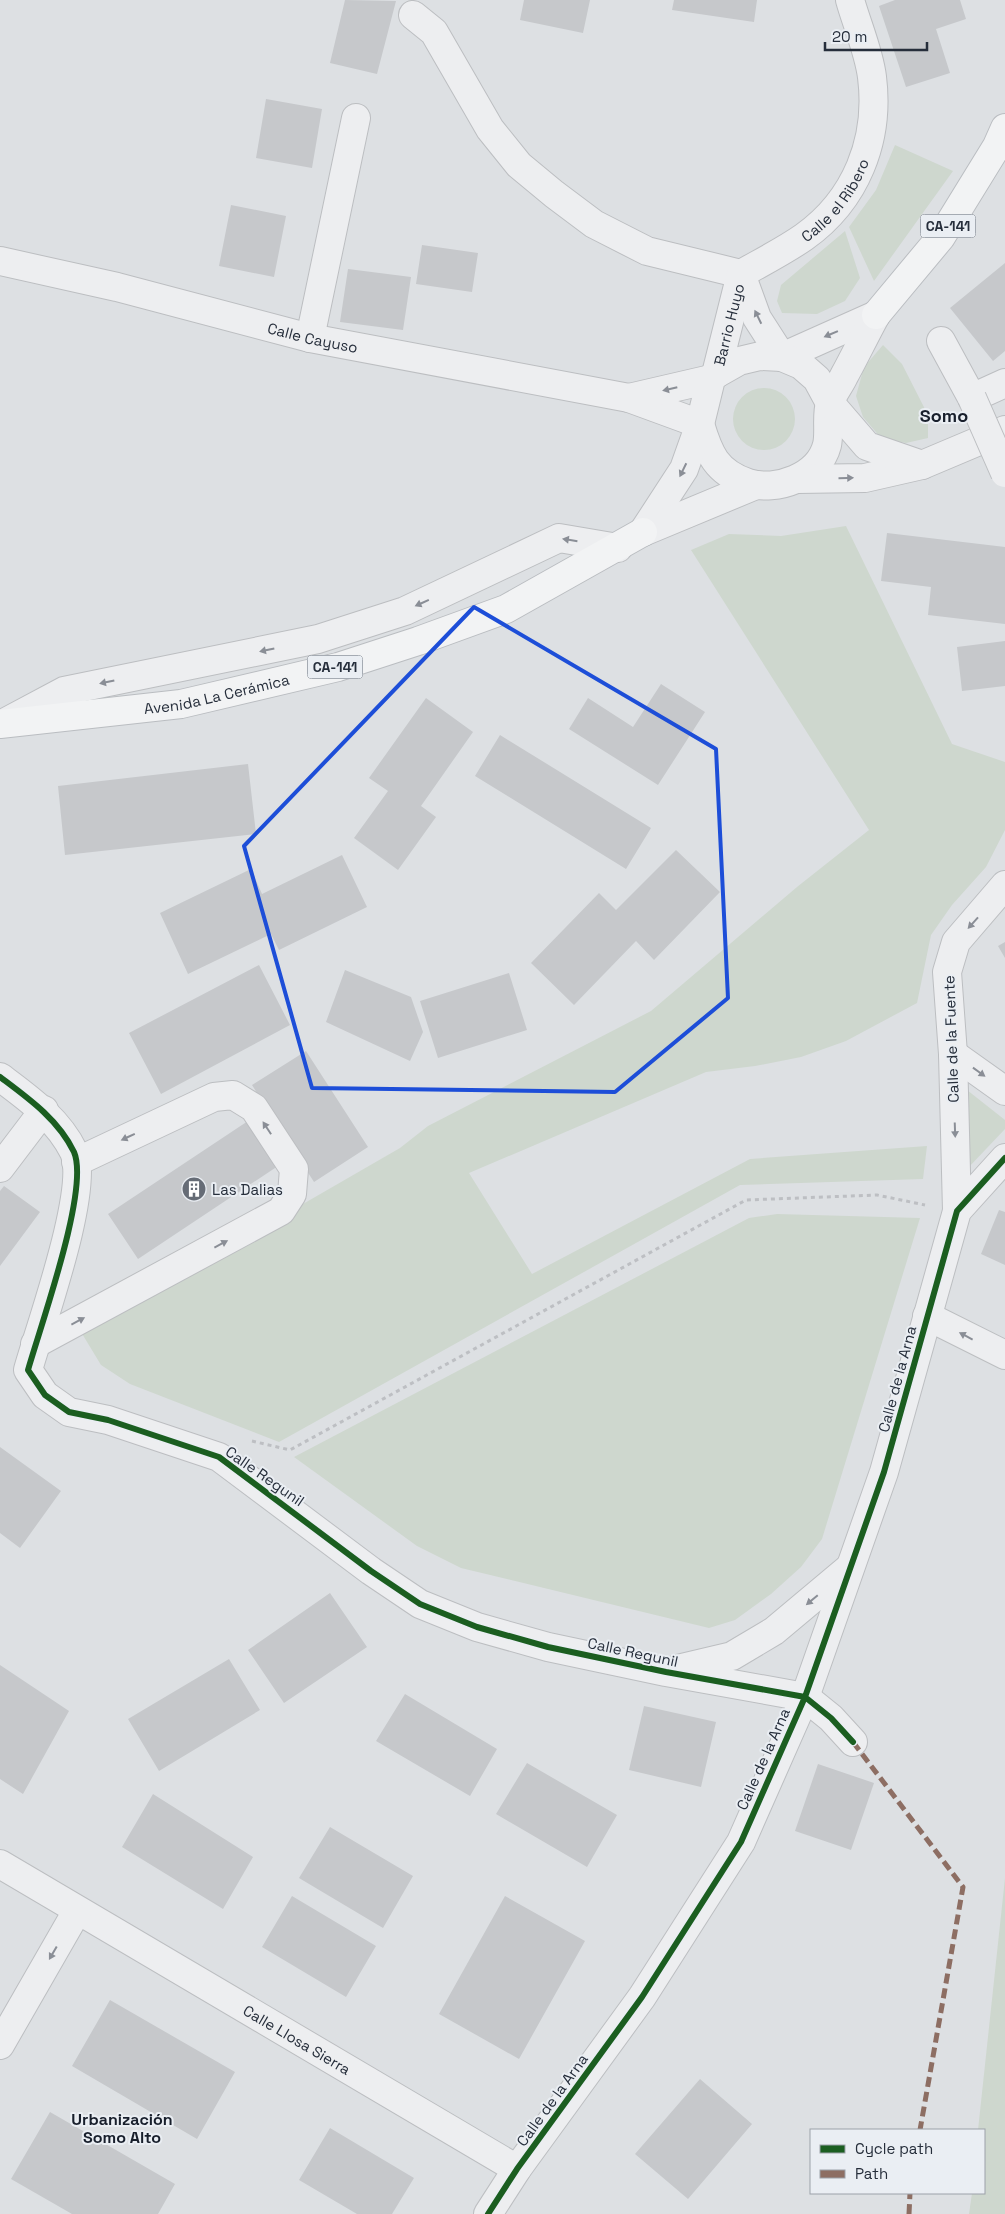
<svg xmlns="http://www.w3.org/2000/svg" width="1005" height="2214" font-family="'Space Grotesk',sans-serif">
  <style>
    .green { fill: #ced7ce }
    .building { fill: #c6c8cb }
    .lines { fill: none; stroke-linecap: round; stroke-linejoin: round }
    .minor-casing { stroke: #bcbec1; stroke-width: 30 }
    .major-casing { stroke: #babdc1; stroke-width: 30 }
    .path { stroke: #bdbfc3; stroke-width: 3; stroke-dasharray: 4 4; stroke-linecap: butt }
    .minor { stroke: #edeef0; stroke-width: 28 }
    .major { stroke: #f2f3f4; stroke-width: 28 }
    .minor-bridge-casing { stroke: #bcbec1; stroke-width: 30; stroke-linecap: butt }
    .minor-bridge { stroke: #edeef0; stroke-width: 28 }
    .quiet { stroke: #8d6e63; stroke-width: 5; stroke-dasharray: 10 5; stroke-linecap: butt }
    .cycleway-casing { stroke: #eaeef3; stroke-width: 9 }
    .cycleway { stroke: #1b5e20; stroke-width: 6 }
    .oneway { fill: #8a8e96 }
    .marked { fill: none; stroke: #1d4ed8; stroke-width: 4; stroke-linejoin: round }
    .labels { text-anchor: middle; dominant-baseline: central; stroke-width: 4; stroke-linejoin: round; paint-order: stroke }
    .shield { fill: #eaeef3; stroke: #616872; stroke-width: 1 }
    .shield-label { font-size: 14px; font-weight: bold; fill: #262e3b }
    .street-label { font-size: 15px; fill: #262e3b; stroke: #eaeef3 }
    .poi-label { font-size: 15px; fill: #262e3b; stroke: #eaeef3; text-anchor: start }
    .neighbourhood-label { font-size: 16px; font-weight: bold; fill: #181f2c; stroke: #eaeef3 }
    .quarter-label { font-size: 18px; font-weight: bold; fill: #181f2c; stroke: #eaeef3 }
  </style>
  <rect width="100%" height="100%" fill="#dde0e3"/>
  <path class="green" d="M895 145 953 171 874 281 849 227 876 190Z
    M845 231 860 278 845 301 817 314 782 313 777 301 781 285Z
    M883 345 902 364 928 415V438L906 443 881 438 863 417 856 396 864 367Z
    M733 419a31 31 0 1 1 62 0a31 31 0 1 1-62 0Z
    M846 526 952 744 1005 762V830L986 867 952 905 931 935 917 1003 846 1041 801 1057 755 1066 706 1072 469 1173 532 1274 750 1159 927 1146 923 1179 740 1185 279 1442 130 1384 101 1365 81 1332 400 1148 428 1126 651 1011 797 887 869 830 691 550 729 534 781 536Z
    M967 1090 1005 1120V1129L968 1168Z
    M777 1214 920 1218 822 1539 801 1567 771 1594 735 1620 709 1628 461 1568 417 1546 294 1457 749 1218Z
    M1005 1878V2214H969L972 2193H984V2130H978Z"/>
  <path class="building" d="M345 0 396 1 377 74 330 63Z
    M524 0H590L583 33 520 20Z
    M674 0H757L754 22 672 10Z
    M895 0H960L966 19 936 29 950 73 906 87 879 6Z
    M266 99 322 109 312 168 256 158Z
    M231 205 286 216 274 277 219 266Z
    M422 245 478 253 472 292 416 284Z
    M1005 263V351L993 361 950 308Z
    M348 269 411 277 403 330 340 322Z
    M887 533 1005 547V624L928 615 931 587 881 581Z
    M1005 641V686L962 691 957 647Z
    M661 684 705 712 658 785 569 729 588 698 633 727Z
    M426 698 473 732 421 806 436 817 398 870 354 838 388 791 369 778Z
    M500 735 651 828 626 869 475 776Z
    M248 764 256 834 65 855 58 786Z
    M676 850 720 892 654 960 636 941 574 1005 531 963 599 893 616 910Z
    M342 855 367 907 279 950 271 934 188 974 160 913 251 869 262 894Z
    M1005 942V958L998 946Z
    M259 965 290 1025 161 1094 129 1033Z
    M345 970 411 997 423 1032 410 1061 326 1022Z
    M509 973 527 1030 438 1058 420 1001Z
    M306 1051 368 1147 314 1182 252 1085Z
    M251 1119 281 1164 138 1259 108 1214Z
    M4 1186 40 1212 0 1266V1191Z
    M999 1210 1005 1212V1265L981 1254Z
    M0 1447 61 1491 20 1548 0 1533Z
    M330 1593 367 1647 284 1703 248 1650Z
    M229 1659 260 1710 159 1771 128 1719Z
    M0 1665 69 1711 23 1794 0 1779Z
    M405 1694 497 1749 470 1796 376 1741Z
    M644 1706 716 1722 701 1787 629 1770Z
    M527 1763 617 1815 587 1867 496 1814Z
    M818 1764 874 1783 851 1850 795 1831Z
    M153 1794 253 1857 223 1909 122 1847Z
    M330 1827 413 1876 383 1928 299 1878Z
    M292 1896 376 1946 346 1997 262 1947Z
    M505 1896 585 1941 519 2059 439 2014Z
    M110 2000 235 2072 197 2139 72 2066Z
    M700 2079 752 2124 688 2199 635 2154Z
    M50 2112 175 2184 158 2214H72L11 2179Z
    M330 2128 414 2178 392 2214H357L299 2180Z"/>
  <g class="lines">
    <defs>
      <g id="minor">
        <path d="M413 15 434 32 490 129 519 165 554 194 594 224 647 251 741 274"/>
        <path id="s1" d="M0 261 117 287 310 338 629 398 700 424"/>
        <path id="s2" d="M741 274C762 262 784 251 804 237 856 200 880 140 872 77 869 52 857 25 850 0"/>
        <path d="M741 274 757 318 782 357"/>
        <path d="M310 338 356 118"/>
        <path d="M941 341 972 398 1005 383"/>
        <path d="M782 357 876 315"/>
        <path id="s3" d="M716 374 741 274"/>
        <path d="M629 398 711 379"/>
        <path d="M700 424C709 454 716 472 748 483 776 492 819 477 827 445 830 432 826 416 830 403 832 394 840 385 844 376 855 356 865 335 876 315"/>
        <path d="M797 479 865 478 922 465 1005 430"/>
        <path d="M643 532 684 469 700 424 711 379 716 374 739 361 760 356 782 357 801 365 817 379 830 403 867 446 922 465"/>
        <path d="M643 532 756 485"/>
        <path d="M4 723 64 691 318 639 405 611 559 538 618 548"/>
        <path d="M953 1054 1005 1091"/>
        <path d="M0 1077C28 1098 58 1119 74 1152 90 1189 40 1327 28 1370L45 1395 69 1412 108 1420 219 1457 371 1571 420 1604 477 1627 548 1647 666 1672 805 1697 831 1718 853 1742"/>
        <path d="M0 1168 44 1110"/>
        <path d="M957 1211 953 1054 947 972 956 942 1005 885"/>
        <path d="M927 1316 1005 1355"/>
        <path d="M35 1344 281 1211 292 1194 294 1169 254 1108 233 1095 214 1097 76 1162"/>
        <path d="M677 1669 732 1656 774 1631 848 1569"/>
        <path id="s4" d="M0 1864 517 2169"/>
        <path d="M0 2045 77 1911"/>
        <path d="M488 2214 517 2169 642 1997 741 1842 805 1697 884 1472 957 1211 1005 1158"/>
      </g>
      <g id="major">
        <path d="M876 315 941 237 997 146 1005 128"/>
        <path id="s5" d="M0 724 181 704 338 667 418 641 506 609 643 532"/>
      </g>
    </defs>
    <use href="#minor" class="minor-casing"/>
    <use href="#major" class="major-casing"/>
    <path class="path" d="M252 1441 290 1450 746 1200 877 1195 925 1205"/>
    <use href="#minor" class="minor"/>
    <use href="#major" class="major"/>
    <defs>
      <path id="minor-bridge" d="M972 398 1005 473"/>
    </defs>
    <use href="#minor-bridge" class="minor-bridge-casing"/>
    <use href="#minor-bridge" class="minor-bridge"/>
    <path class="quiet" d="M853 1742 963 1887 920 2130
      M909 2214 910 2193"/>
    <defs>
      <path id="cycleway" d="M0 1077C28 1098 58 1119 74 1152 90 1189 40 1327 28 1370L45 1395 69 1412 108 1420 219 1457 371 1571 420 1604 477 1627 548 1647 666 1672 805 1697 831 1718 853 1742
        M488 2214 517 2169 642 1997 741 1842 805 1697 884 1472 957 1211 1005 1158"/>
    </defs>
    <use href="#cycleway" class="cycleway-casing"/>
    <use href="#cycleway" class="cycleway"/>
  </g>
  <defs><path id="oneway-solid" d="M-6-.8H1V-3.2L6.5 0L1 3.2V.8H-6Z" transform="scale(1.25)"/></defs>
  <g class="oneway">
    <use href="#oneway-solid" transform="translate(758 317) rotate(-116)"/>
    <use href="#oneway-solid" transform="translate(831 334) rotate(157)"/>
    <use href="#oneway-solid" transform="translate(670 389) rotate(167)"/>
    <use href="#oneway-solid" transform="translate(683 470) rotate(116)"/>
    <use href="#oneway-solid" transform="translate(846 478) rotate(-1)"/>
    <use href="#oneway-solid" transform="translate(570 540) rotate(-171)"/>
    <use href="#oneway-solid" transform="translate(422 603) rotate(156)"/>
    <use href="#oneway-solid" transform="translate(267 650) rotate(168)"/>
    <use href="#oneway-solid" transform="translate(107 682) rotate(168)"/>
    <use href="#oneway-solid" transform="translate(973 923) rotate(132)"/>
    <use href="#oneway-solid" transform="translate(979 1072) rotate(36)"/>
    <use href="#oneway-solid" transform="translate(267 1128) rotate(-123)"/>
    <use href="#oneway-solid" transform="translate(955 1130) rotate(88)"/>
    <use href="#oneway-solid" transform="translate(128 1137) rotate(155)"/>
    <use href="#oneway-solid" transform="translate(221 1244) rotate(-28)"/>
    <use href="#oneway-solid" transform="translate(78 1321) rotate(-28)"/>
    <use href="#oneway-solid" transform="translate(966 1336) rotate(-152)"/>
    <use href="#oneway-solid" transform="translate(812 1600) rotate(140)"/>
    <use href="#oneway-solid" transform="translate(53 1953) rotate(120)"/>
  </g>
  <path class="marked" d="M474 607 716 749 728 998 615 1092 312 1088 244 846Z"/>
  <defs>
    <symbol id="building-disc" viewBox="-11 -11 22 22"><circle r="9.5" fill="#666c76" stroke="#eaeef3"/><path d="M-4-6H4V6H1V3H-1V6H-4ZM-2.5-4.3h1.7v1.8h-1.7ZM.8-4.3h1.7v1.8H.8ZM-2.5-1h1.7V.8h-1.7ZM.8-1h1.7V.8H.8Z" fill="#fff"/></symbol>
  </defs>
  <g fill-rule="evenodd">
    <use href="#building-disc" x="180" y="1175" width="28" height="28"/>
  </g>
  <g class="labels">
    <g class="shield">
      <rect x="920.5" y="214.5" width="55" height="23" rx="4"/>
      <rect x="307.5" y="655.5" width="55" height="23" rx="4"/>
    </g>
    <g class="shield-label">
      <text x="948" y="226">CA-141</text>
      <text x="335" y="667">CA-141</text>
    </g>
    <g class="street-label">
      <text stroke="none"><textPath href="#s2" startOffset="122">Calle el Ribero</textPath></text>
      <text stroke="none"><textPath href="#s3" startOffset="51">Barrio Huyo</textPath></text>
      <text stroke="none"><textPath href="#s1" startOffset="322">Calle Cayuso</textPath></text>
      <text stroke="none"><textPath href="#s5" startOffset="219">Avenida La Cerámica</textPath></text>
      <text transform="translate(951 1039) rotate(-92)">Calle de la Fuente</text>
      <text transform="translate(897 1379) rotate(-75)">Calle de la Arna</text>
      <text transform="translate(265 1476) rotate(35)">Calle Regunil</text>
      <text transform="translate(633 1652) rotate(12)">Calle Regunil</text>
      <text transform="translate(763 1759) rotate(-66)">Calle de la Arna</text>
      <text stroke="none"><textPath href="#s4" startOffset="345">Calle Llosa Sierra</textPath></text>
      <text transform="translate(552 2100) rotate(-54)">Calle de la Arna</text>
    </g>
    <g class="poi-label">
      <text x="212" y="1189">Las Dalias</text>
    </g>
    <g class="neighbourhood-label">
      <text x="122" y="2119">Urbanización<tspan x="122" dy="18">Somo Alto</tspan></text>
    </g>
    <g class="quarter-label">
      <text x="944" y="415">Somo</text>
    </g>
  </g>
  <rect x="810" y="2129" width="175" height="65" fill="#eaeef3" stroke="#9ca1a9"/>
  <rect x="820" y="2145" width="25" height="8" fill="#1b5e20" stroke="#9ca1a9"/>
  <text x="855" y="2154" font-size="15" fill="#262e3b">Cycle path</text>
  <rect x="820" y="2170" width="25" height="8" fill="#8d6e63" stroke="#9ca1a9"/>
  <text x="855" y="2179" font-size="15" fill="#262e3b">Path</text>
  <path d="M825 42v8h102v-8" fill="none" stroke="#262e3b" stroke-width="2.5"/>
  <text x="832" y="42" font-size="15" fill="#262e3b" stroke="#eaeef3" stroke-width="4" paint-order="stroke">20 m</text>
</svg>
